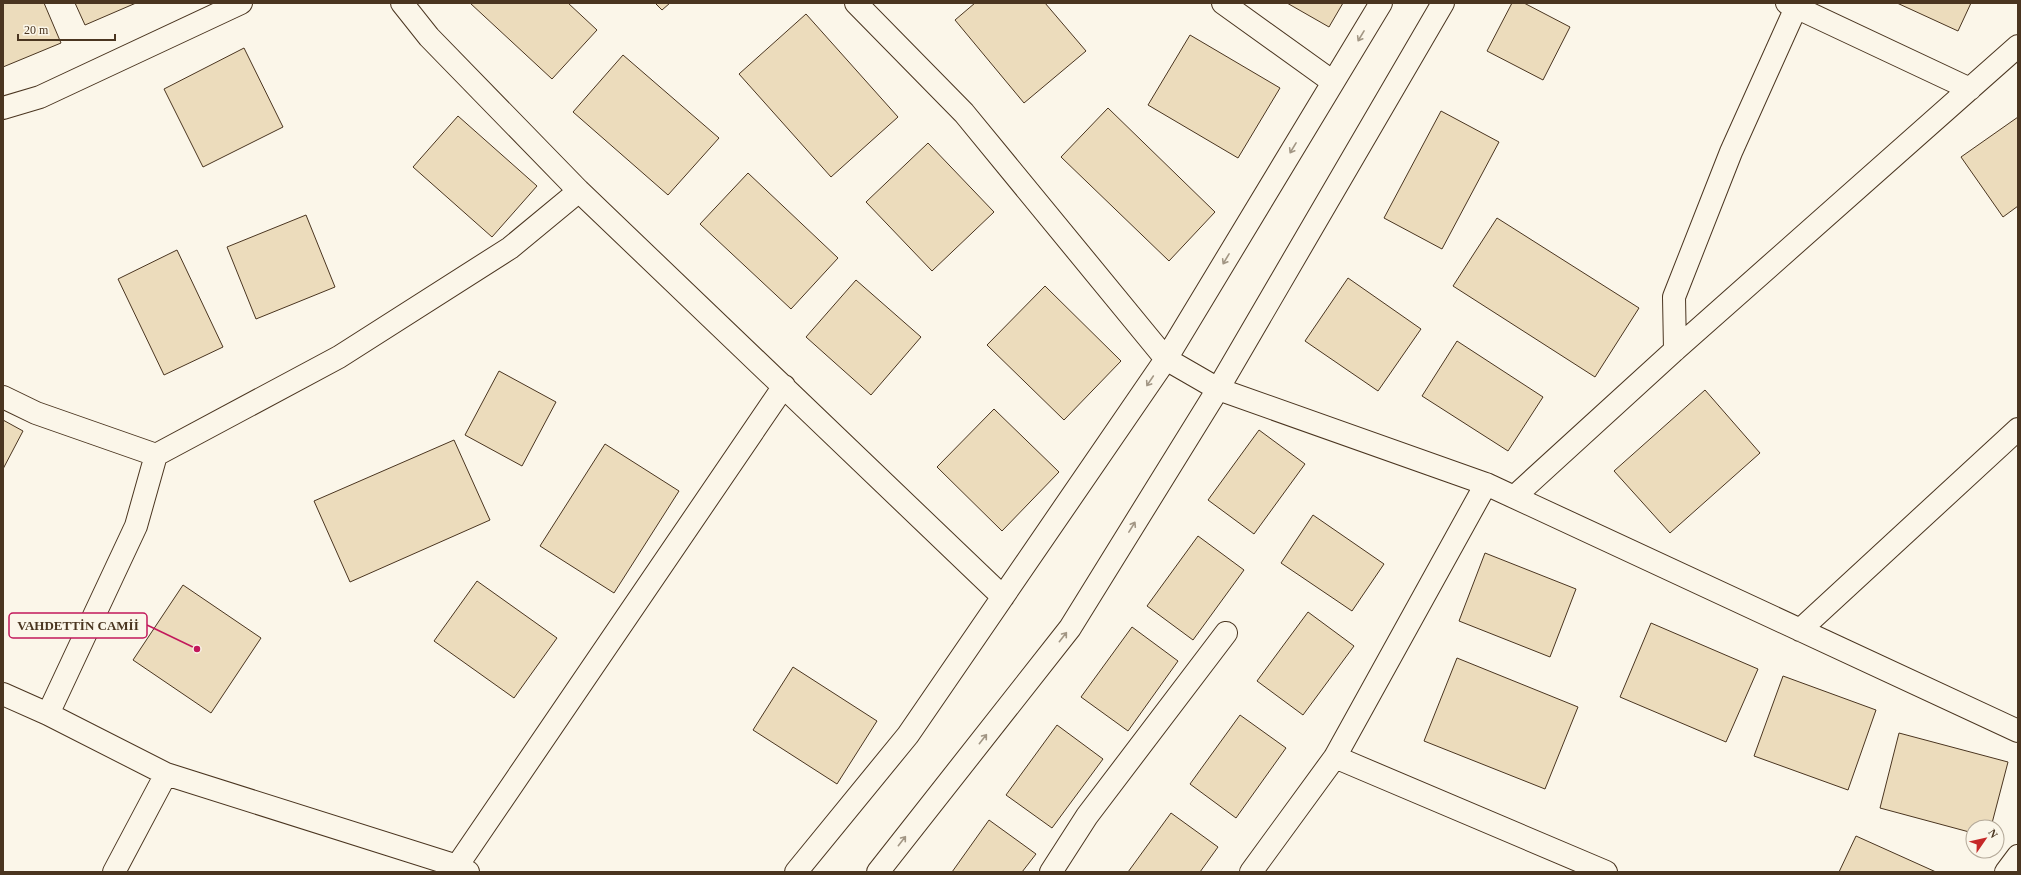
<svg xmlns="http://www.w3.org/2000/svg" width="2021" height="875" font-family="'Times New Roman',serif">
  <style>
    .building { fill: #ecdcbc; stroke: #4a3520 }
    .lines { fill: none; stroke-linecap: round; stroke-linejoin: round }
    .minor-casing { stroke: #4a3520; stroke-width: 24 }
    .minor { stroke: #fbf6e9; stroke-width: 22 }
    .oneway { stroke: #a29684 }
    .leader { fill: none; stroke: #c2185b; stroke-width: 1.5 }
    .callout-dot { fill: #c2185b; stroke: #fbf6e9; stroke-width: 1.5 }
    .callout { fill: #fbf6e9; stroke: #c2185b; stroke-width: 1.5 }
    .callout-label { font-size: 13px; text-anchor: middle; font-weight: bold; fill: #4a3520 }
  </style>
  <rect width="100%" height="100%" fill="#fbf6e9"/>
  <path class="building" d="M3 3H44L61 43 3 67Z
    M75 3H136L85 25Z
    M470 3H568L597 30 552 79Z
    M655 3H670L662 10Z
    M975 3H1045L1086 51 1024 103 955 20Z
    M1287 3H1343L1329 27Z
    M1512 3H1524L1570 27 1543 80 1487 51Z
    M1897 3H1971L1958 31Z
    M806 14 898 117 831 177 739 74Z
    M1190 35 1280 88 1238 158 1148 105Z
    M244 48 283 127 203 167 164 89Z
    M623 55 719 138 668 195 573 112Z
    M1108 108 1215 212 1169 261 1061 157Z
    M1441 111 1499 142 1442 249 1384 218Z
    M458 116 537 186 492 237 413 167Z
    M2018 117V206L2003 217 1961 157Z
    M928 143 994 212 932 271 866 202Z
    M748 173 838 258 791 309 700 224Z
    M306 215 335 287 256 319 227 247Z
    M1497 218 1639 308 1595 377 1453 286Z
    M177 250 223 347 164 375 118 279Z
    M1348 278 1421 329 1378 391 1305 341Z
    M856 280 921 337 871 395 806 337Z
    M1045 286 1121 361 1064 420 987 345Z
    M1457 341 1543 397 1508 451 1422 396Z
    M499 371 556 402 522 466 465 435Z
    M1705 390 1760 453 1670 533 1614 471Z
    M994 409 1059 472 1002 531 937 467Z
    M3 420 23 431 3 469Z
    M1259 430 1305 464 1254 534 1208 500Z
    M454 440 490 520 350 582 314 501Z
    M605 444 679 491 614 593 540 546Z
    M1313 515 1384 564 1352 611 1281 563Z
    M1198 536 1244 570 1193 640 1147 606Z
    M1485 553 1576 589 1550 657 1459 621Z
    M477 581 557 638 514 698 434 641Z
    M183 585 261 638 211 713 133 660Z
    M1308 612 1354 646 1303 715 1257 681Z
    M1651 623 1758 669 1726 742 1620 697Z
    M1132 627 1178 661 1128 731 1081 697Z
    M1457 658 1578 707 1545 789 1424 741Z
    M793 667 877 721 837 784 753 730Z
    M1783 676 1876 710 1848 790 1754 756Z
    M1240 715 1286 748 1236 818 1190 784Z
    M1057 725 1103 759 1052 828 1006 795Z
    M1899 733 2008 762 1991 827H1973V833L1880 808Z
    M1171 813 1218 847 1200 872H1128Z
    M989 820 1036 854 1022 872H952Z
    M1856 836 1936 872H1839Z"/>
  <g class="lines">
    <defs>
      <path id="minor" d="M402 3 429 37 579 191 1003 597
        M856 3 964 113 1166 359 1218 389 1486 484 2018 731
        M1223 3 1333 82
        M1787 3 1970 89
        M3 108 40 97 241 3
        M1675 350 1674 297 1731 152 1798 3
        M3 397 36 413 156 455
        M1514 497 1675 350 2018 46
        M1800 630 2018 429
        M3 694 48 714 166 774 457 866 468 872
        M48 714 136 526 156 455 339 357 510 248 579 191
        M1335 757 1606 872
        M457 866 784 386
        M114 872 166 774
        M796 872 908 735 1166 359 1381 3
        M878 872 1070 628 1218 389 1443 3
        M1051 872 1087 816 1226 633
        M1251 872 1335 757 1486 484
        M2006 872 2018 856"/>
    </defs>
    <use href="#minor" class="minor-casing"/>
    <use href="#minor" class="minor"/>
  </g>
  <defs><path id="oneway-shaft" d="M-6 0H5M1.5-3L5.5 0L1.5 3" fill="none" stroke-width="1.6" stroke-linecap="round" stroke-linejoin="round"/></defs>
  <g class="oneway">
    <use href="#oneway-shaft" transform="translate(1361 36) rotate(121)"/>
    <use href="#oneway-shaft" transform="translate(1293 148) rotate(121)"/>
    <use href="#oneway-shaft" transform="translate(1226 259) rotate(121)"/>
    <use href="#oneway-shaft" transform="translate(1150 381) rotate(124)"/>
    <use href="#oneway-shaft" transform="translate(1132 527) rotate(-58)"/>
    <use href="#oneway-shaft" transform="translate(1063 637) rotate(-52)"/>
    <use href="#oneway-shaft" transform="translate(983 739) rotate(-52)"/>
    <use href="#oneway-shaft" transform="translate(902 841) rotate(-52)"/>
  </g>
  <path class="leader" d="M197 649L147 625"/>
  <circle class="callout-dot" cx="197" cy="649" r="4"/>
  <rect class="callout" x="9" y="613" width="138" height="25" rx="4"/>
  <g class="callout-label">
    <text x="78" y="630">VAHDETTİN CAMİİ</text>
  </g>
  <rect width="2021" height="875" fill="none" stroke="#4a3520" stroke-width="8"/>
  <g transform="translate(1985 839) rotate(56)"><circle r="19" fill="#fbf6e9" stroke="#b4a999"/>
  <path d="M0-3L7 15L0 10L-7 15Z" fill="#c62828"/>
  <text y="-6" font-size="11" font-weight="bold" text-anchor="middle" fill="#4a3520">N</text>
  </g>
  <path d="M18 34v6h97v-6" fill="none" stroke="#4a3520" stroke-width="2"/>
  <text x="24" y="34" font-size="12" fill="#4a3520" stroke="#fbf6e9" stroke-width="3" paint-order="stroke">20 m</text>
</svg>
